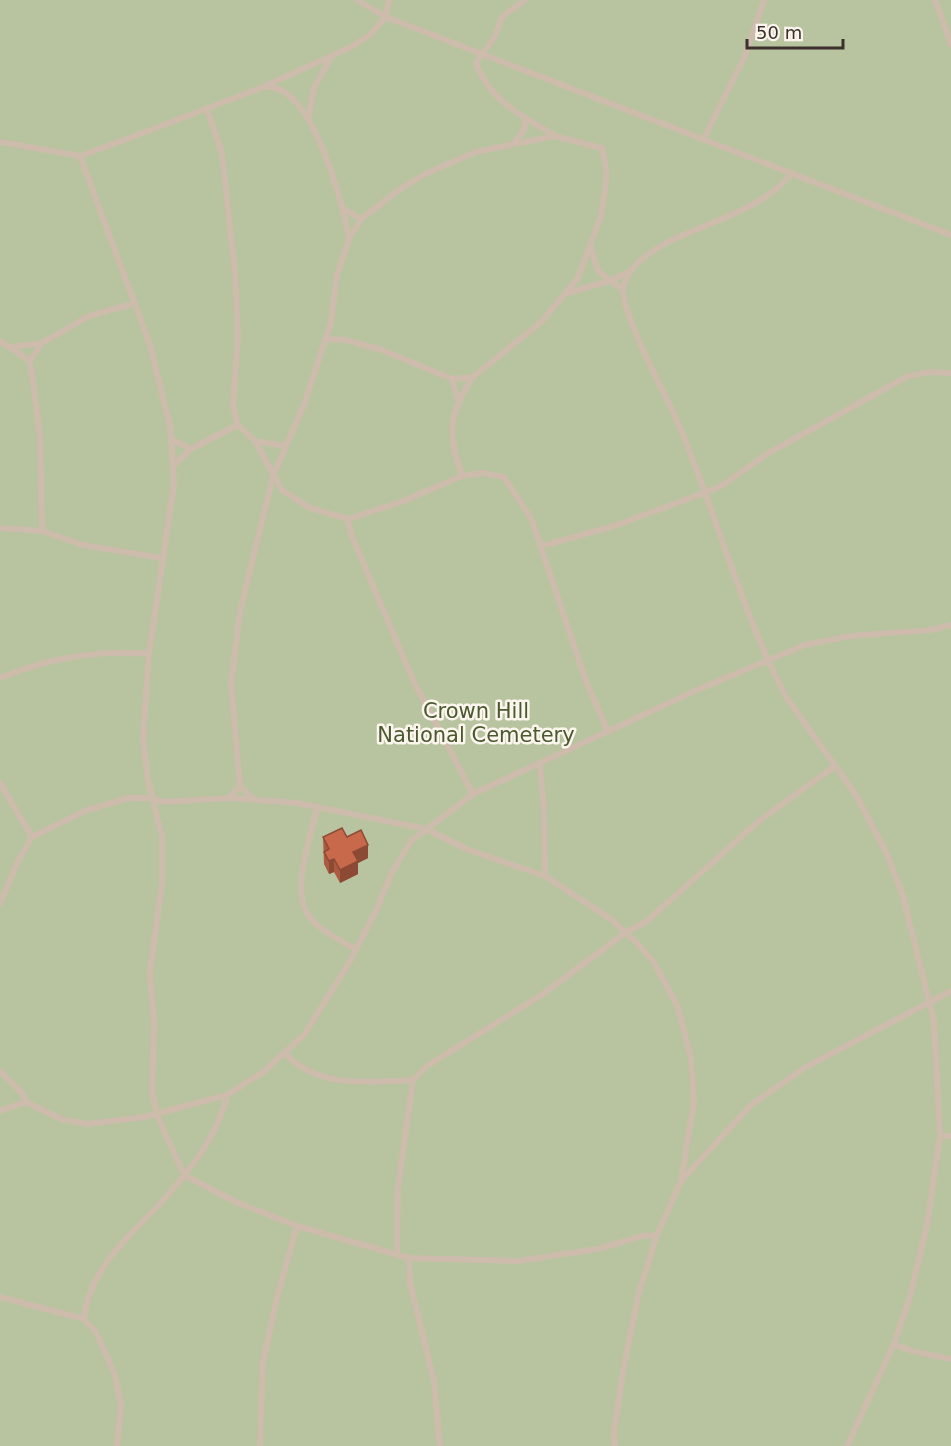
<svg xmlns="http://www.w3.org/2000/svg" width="951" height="1446" font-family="'DejaVu Sans',sans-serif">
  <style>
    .green { fill: #b8c4a0 }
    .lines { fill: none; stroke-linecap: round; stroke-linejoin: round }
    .service { stroke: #cdbbac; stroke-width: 6 }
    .wall { fill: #ac5a40 }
    .shaded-wall { fill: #8c4a34 }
    .building { fill: #c8694b; stroke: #8c4a34; stroke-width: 1.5 }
    .labels { text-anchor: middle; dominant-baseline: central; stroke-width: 5; stroke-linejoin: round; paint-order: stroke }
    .park-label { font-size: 21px; fill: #4a5a2e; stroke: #fbf5ee }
  </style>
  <rect width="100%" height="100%" fill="#f4ebe1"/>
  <path class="green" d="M0 0H951V1446H0Z"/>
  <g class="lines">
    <path class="service" d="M357 0 386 17 951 235
      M525 0 502 17 495 36 476 63C488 99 523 117 554 135
      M935 0 951 44
      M268 87C313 87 342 202 349 239
      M207 109 222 153 235 272 238 335 233 406 238 425 255 441 282 490 310 508 348 519 401 502 462 476 482 473 504 477 531 518 587 684 608 732
      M309 118 313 90 331 57
      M704 138 744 58 764 0
      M0 142 80 156 127 139 263 87 351 47 370 35 386 17 389 0
      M514 143 525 128 524 117
      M80 156 150 345 170 426 174 484 149 654 143 738 148 780 162 837V882L150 973 154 1024 152 1091 157 1115 184 1175 236 1202 297 1226 409 1258 518 1261 598 1249 642 1236 657 1235
      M792 173C752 224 662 227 630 272 627 277 622 287 623 293 629 330 662 386 678 423 713 505 736 592 774 673L786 697 856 795 887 854 903 896 934 1021 940 1136 927 1225 910 1297 894 1344 847 1446
      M344 209 361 219
      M590 244 598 271 622 289
      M564 294 609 281 631 271
      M0 341 30 361 40 435 42 531
      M12 347 42 343 89 316 135 303
      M30 361 42 343
      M452 379 458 400
      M171 439 191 449
      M255 441 285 446
      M173 466 191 449 238 425
      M462 476C447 433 448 415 473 377
      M348 519 351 534 413 680 473 794
      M0 528 42 531 83 545 161 558
      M542 546 614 526 704 493 723 485 767 454 908 376 930 372 951 373
      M0 678C46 659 99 649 149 654
      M540 763 544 810 545 876
      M0 783 32 837
      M240 786 231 683 240 612 273 476 304 405 331 322 337 275 349 239 361 219 399 190 425 174 476 152 555 136 602 148 607 175 601 216 578 278 541 322 473 377 452 379 382 350 346 340 325 339
      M229 798 240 786 253 799
      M317 808C311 835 292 887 307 913 316 929 339 939 355 949
      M0 904 18 861 32 837 87 810 129 798H151L164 802 229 798 297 803 426 829 469 850 545 876 612 920 638 944 653 961 677 1005 691 1058 694 1102 681 1181
      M285 1053C317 1089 370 1082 413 1080L427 1066 543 994 625 933 647 921 759 821 835 766
      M0 1071 22 1093 26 1102
      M0 1111 26 1102 61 1119 88 1124 144 1117 227 1095 263 1072 304 1035 349 963 376 911 392 872 411 841 473 794 697 690 805 645 850 636 931 630 951 625
      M940 1136H951
      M397 1253 398 1188 413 1080
      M409 1258 410 1283 434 1381 440 1446
      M0 1297 84 1319 96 1332 115 1375 121 1405 117 1446
      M84 1319C88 1273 124 1241 154 1210 185 1177 217 1139 227 1095
      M894 1344 912 1351 951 1359
      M260 1446 263 1362 278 1294 297 1226
      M615 1446 614 1431 624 1366 639 1292 657 1235 681 1181 752 1104 806 1067 951 991"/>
  </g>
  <path class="wall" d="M323 837 368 858 358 863V874L340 883 334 872 329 874 324 864Z"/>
  <path class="shaded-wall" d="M368 845V858L358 863V874L340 883V870L353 852Z
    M334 859V872L329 874V861Z"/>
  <path class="building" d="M342 828 347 837 361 830 368 845 353 852 358 861 340 870 334 859 329 861 324 852 329 849 323 837Z"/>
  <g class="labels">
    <g class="park-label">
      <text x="476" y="711">Crown Hill<tspan x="476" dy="24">National Cemetery</tspan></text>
    </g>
  </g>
  <path d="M747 39v9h96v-9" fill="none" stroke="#3b302b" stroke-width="3"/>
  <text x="756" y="39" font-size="18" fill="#3b302b" stroke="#fbf5ee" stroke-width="4.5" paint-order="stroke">50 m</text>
</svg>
